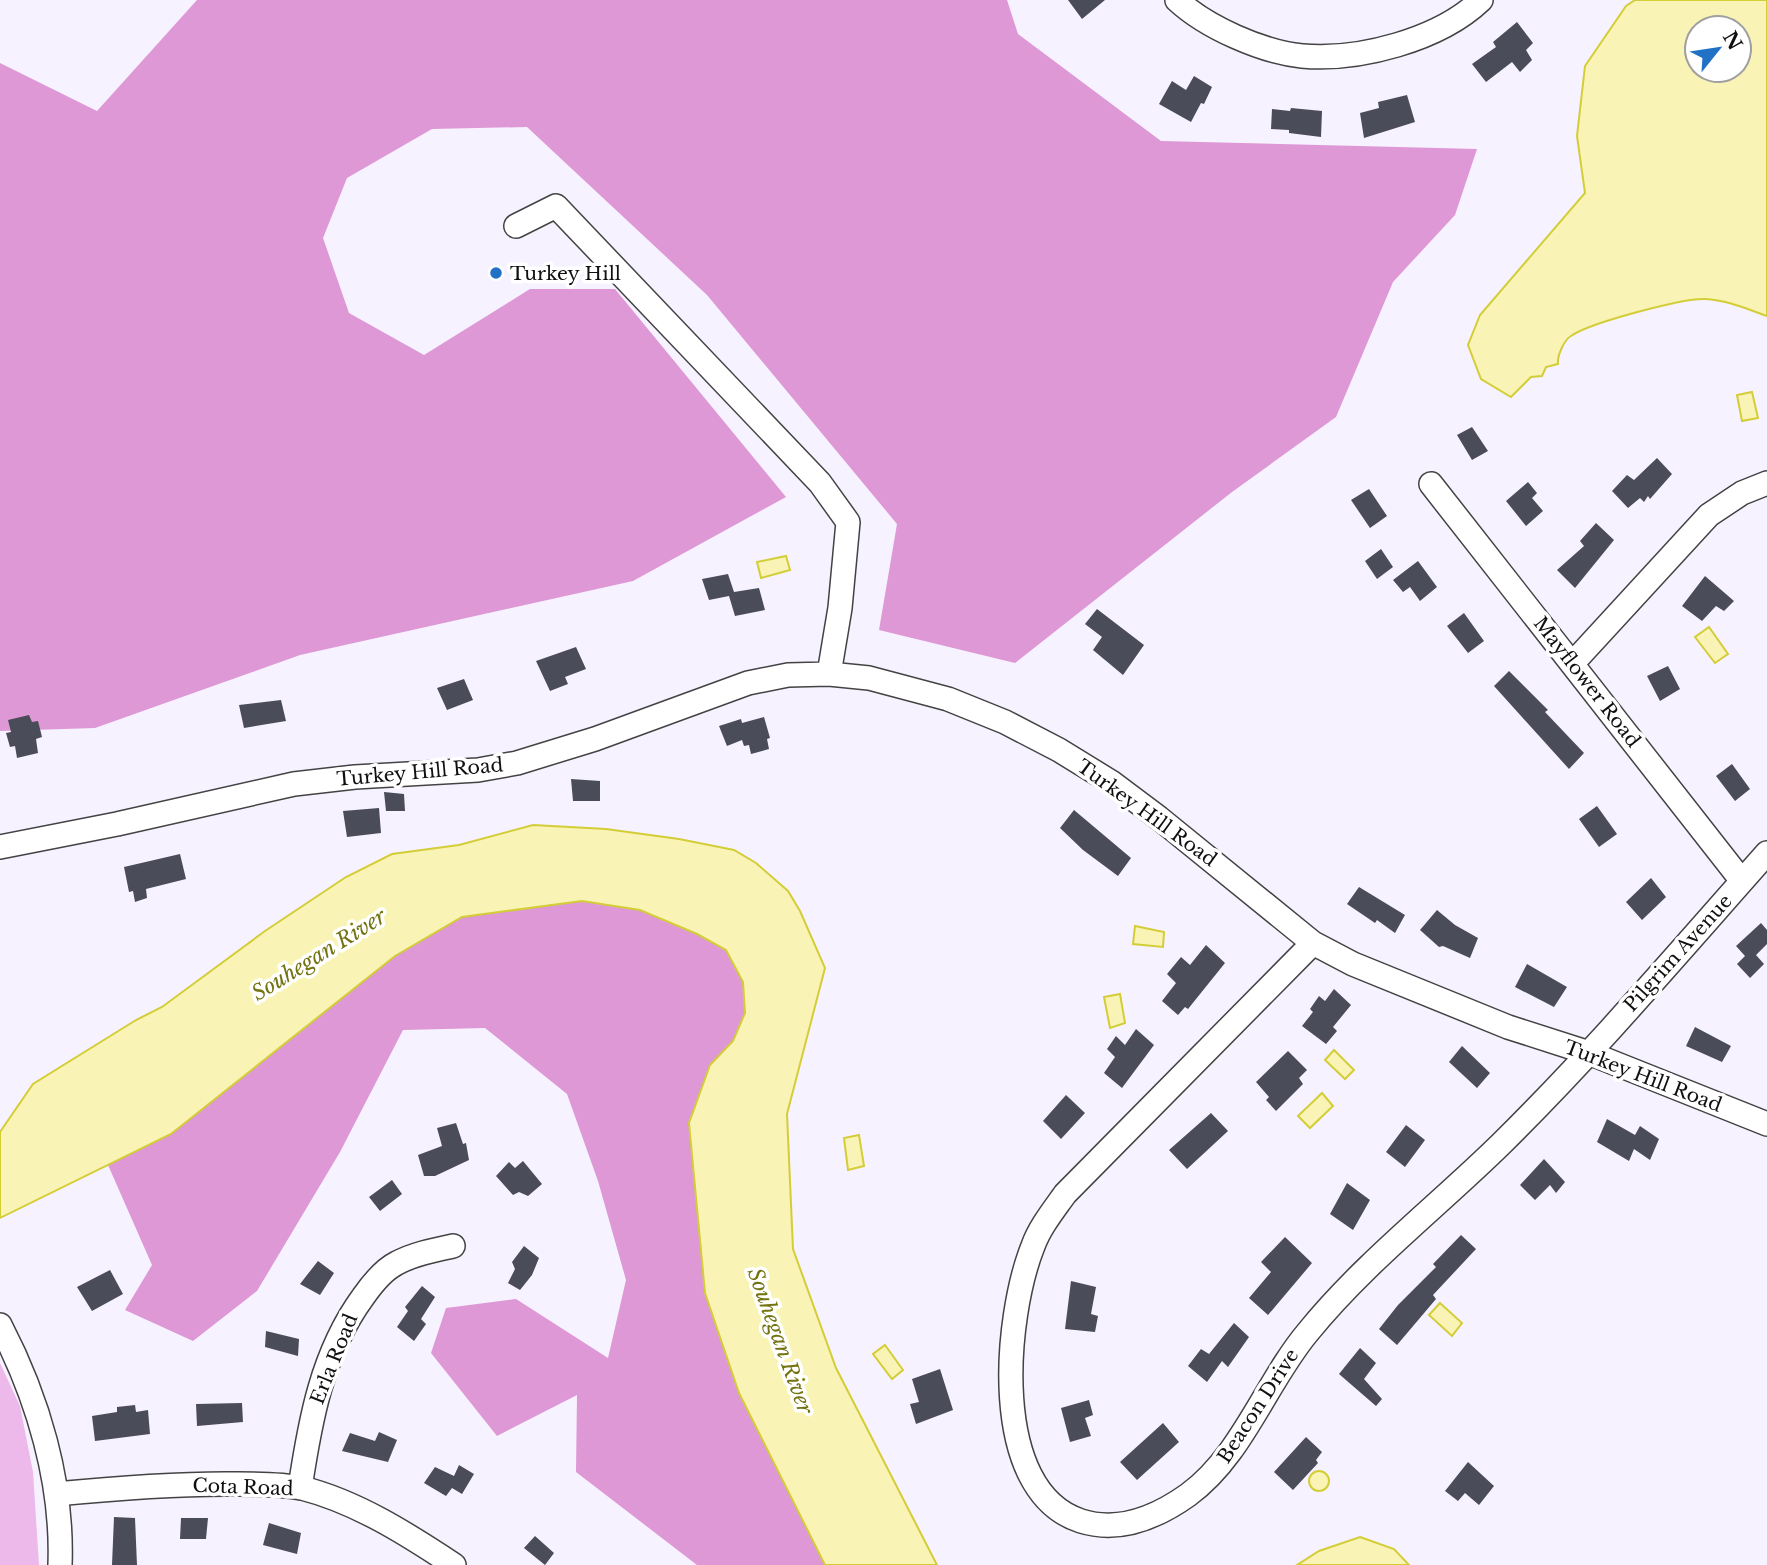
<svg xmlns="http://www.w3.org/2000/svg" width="1767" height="1565" font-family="'Libre Baskerville',serif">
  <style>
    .green { fill: #ecb9ea }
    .forest { fill: #dd98d5 }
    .water { fill: #f9f4b5; stroke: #d3cd38; stroke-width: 2; fill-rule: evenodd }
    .building { fill: #4b4c59 }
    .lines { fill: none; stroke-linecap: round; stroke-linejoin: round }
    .minor-casing { stroke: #434343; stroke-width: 26 }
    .minor { stroke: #fff; stroke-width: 23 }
    .poi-dot { fill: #2171c7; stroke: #fff; stroke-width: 2.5 }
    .labels { text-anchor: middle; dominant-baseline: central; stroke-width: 7; stroke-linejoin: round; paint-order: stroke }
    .poi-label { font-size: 19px; fill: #101010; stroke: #fff; text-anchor: start }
    .street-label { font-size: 19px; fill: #101010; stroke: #fff }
    .water-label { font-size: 21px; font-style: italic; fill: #737312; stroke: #fff }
  </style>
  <rect width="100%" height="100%" fill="#f7f2ff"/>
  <path class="green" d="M0 1363 20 1406 33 1472 39 1565H0Z"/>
  <path class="forest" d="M197 0H1007L1018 34 1161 141 1477 149 1455 215 1393 282 1336 417 1232 492 1015 663 879 630 897 524 707 295 527 127 432 129 347 178 323 238 349 313 424 355 530 289H615L786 497 633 581 300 655 95 728 0 731V63L97 111Z
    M582 901 640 910 697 934 726 950 743 982 745 1013 733 1041 710 1065 689 1124 705 1293 739 1393 825 1565H697L576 1472 577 1395 497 1436 431 1353 446 1308 516 1299 608 1358 626 1280 598 1181 567 1094 485 1028 403 1030 340 1152 257 1291 193 1341 125 1310 152 1265 108 1165 171 1134 395 956 462 917Z"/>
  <path class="water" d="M1635 0H1767V316C1747 309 1727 300 1705 299 1683 298 1589 323 1571 336 1564 340 1557 356 1558 364L1546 367 1542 376 1531 377 1511 397 1481 379 1468 345 1480 315 1585 193 1577 136 1585 66 1626 6ZM1697 28H1739V70H1697Z
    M1752 392 1758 418 1742 421 1737 395Z
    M786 556 790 570 761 578 757 562Z
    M1709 627 1728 654 1715 663 1695 637Z
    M533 825 606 829 679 839 734 850 756 863 788 891 800 911 825 968 787 1114 793 1249 836 1368 937 1565H825L739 1393 705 1293 689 1123 710 1065 733 1041 745 1013 743 982 726 950 697 934 640 910 582 901 462 917 395 956 171 1134 0 1218V1132L33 1084 136 1020 162 1007 265 931 346 877 392 854 459 845Z
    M1135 926 1164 932 1163 947 1133 944Z
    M1120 994 1125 1023 1110 1028 1104 997Z
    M1334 1050 1354 1070 1345 1079 1325 1060Z
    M1322 1093 1333 1106 1310 1128 1298 1116Z
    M859 1135 864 1166 848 1170 844 1138Z
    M1440 1303 1462 1323 1452 1336 1429 1315Z
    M885 1345 903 1370 892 1379 873 1354Z
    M1309 1481a10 10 0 1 1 20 0a10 10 0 1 1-20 0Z
    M1360 1537 1394 1549 1409 1565H1297L1319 1551Z"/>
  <path class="building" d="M1068 0H1105L1082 19Z
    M1517 22 1533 43 1526 50 1532 60 1520 72 1512 62 1486 82 1472 64 1496 47 1493 42Z
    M1194 76 1212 87 1204 104 1201 103 1191 122 1159 104 1172 81 1186 90Z
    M1407 95 1415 122 1364 138 1360 113 1379 108 1378 102Z
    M1291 108 1322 111 1321 137 1289 133V130L1271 129 1272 109 1290 111Z
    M1472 427 1488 451 1472 460 1457 435Z
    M1657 458 1672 474 1650 499 1648 496 1644 502 1640 498 1628 508 1612 491 1627 475 1634 480Z
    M1528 482 1537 493 1532 498 1543 511 1526 526 1506 501Z
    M1369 489 1387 516 1370 528 1351 500Z
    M1596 523 1614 540 1575 588 1557 570 1584 546 1580 541Z
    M1381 549 1393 567 1377 579 1365 561Z
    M1418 561 1437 587 1420 601 1410 587 1403 592 1393 580Z
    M728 574 734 592 759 588 765 610 735 616 729 596 709 600 702 579Z
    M1705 576 1734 601 1724 611 1716 606 1702 621 1682 606Z
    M1097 609 1144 645 1123 675 1093 650 1102 637 1085 624Z
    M1464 613 1484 641 1468 653 1447 626Z
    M576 647 586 669 565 677 568 684 550 691 536 661Z
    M1668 666 1680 689 1660 701 1647 676Z
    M1509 671 1548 710 1545 712 1584 753 1569 769 1494 686Z
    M464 679 473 700 447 710 437 688Z
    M281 700 286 721 244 728 239 705Z
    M29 715 32 722 38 721 42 737 36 739 38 753 17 758 15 746 10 747 6 733 11 732 8 720Z
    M764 717 770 738 767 739 769 749 751 754 749 745 744 746 742 740 727 746 719 726 741 719 742 723Z
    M1732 764 1750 789 1735 801 1716 776Z
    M571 779 600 781V801H573Z
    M384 792 404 794 405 811H386Z
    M1597 806 1617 834 1599 847 1579 819Z
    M379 808 381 833 347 837 343 811Z
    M1074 810 1131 858 1118 876 1083 850 1060 828Z
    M180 854 186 879 146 889 147 898 135 902 133 891 129 892 124 867Z
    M1651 878 1666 897 1642 920 1626 902Z
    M1359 887 1405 915 1395 933 1377 920 1375 923 1347 904Z
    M1437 910 1455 925 1478 938 1470 958 1443 946 1439 947 1420 930Z
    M1761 923 1767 930V944L1756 955 1764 964 1750 978 1737 964 1745 956 1736 946Z
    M1206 945 1225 963 1188 1009 1185 1007 1178 1015 1162 1001 1176 983 1167 974 1181 957 1190 965Z
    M1527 964 1567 987 1554 1007 1515 987Z
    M1334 989 1351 1005 1333 1027 1337 1031 1326 1044 1302 1026 1313 1012 1310 1009 1319 996 1325 1001Z
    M1695 1027 1731 1046 1722 1062 1686 1046Z
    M1136 1029 1154 1045 1122 1088 1104 1073 1115 1057 1107 1049 1116 1036 1125 1045Z
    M1462 1046 1490 1073 1477 1088 1449 1062Z
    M1288 1051 1307 1070 1299 1078 1303 1084 1276 1111 1266 1100 1269 1097 1256 1082Z
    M1066 1095 1085 1113 1061 1139 1043 1121Z
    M1211 1113 1228 1131 1187 1169 1169 1150Z
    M1607 1119 1635 1135 1640 1126 1659 1139 1650 1160 1634 1149 1629 1161 1597 1142Z
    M456 1123 463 1144 466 1143 469 1160 435 1176H424L418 1155 442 1146 437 1128Z
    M1406 1125 1425 1140 1405 1167 1386 1152Z
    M1544 1159 1565 1182 1556 1193 1550 1185 1535 1200 1520 1185Z
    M523 1161 542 1184 528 1196 519 1192 513 1195 496 1176 509 1162 515 1168Z
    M392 1180 402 1194 380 1211 369 1197Z
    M1347 1183 1370 1200 1353 1230 1330 1214Z
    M1461 1235 1476 1249 1433 1295 1436 1299 1397 1345 1379 1329 1398 1305 1436 1267 1433 1264Z
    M1285 1237 1312 1263 1268 1315 1249 1298 1271 1272 1261 1262Z
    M524 1246 539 1258 532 1275 520 1290 508 1283 515 1269 512 1262Z
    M318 1261 334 1273 320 1295 300 1284Z
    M110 1270 123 1294 92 1311 77 1287Z
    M1071 1281 1096 1287 1091 1314 1098 1316 1095 1332 1065 1329Z
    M422 1286 435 1297 421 1319 426 1324 414 1341 397 1327 408 1311 405 1307Z
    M1234 1323 1249 1337 1228 1367 1222 1361 1207 1382 1188 1366 1201 1349 1209 1354Z
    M266 1331 299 1339 298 1356 265 1347Z
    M1360 1348 1376 1363 1364 1379 1382 1399 1376 1406 1339 1374Z
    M940 1369 953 1410 916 1424 910 1404 919 1402 912 1379Z
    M1089 1400 1093 1415 1085 1418 1091 1436 1070 1442 1061 1408Z
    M242 1403 243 1422 197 1426 196 1404Z
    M135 1405 136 1412 148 1410 150 1434 95 1441 92 1416 117 1412V1407Z
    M1163 1423 1179 1442 1137 1480 1120 1462Z
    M379 1432 397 1440 388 1462 342 1451 350 1433 375 1441Z
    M1306 1437 1322 1452 1316 1460 1318 1463 1293 1490 1274 1472Z
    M1468 1462 1494 1486 1479 1505 1465 1493 1458 1501 1445 1491Z
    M459 1465 474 1474 462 1494 452 1488 446 1496 424 1483 435 1467 454 1476Z
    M114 1517 135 1518 137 1565H112Z
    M181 1518H208L206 1539H180Z
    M269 1523 301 1533 297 1554 263 1545Z
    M535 1536 554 1553 545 1565 524 1548Z"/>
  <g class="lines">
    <defs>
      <path id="minor" d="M1177 0C1206 27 1262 52 1302 56 1359 61 1439 40 1481 0
        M516 226 556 206 820 483 848 522 840 608 829 674
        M1431 484 1742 881
        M1572 664 1709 515 1742 493 1767 483
        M0 847 117 824 294 784 355 777 478 770 517 763 595 739 748 683 788 675 829 674 869 678 948 699 1005 722 1059 750 1111 782 1159 818 1313 943 1353 964 1508 1027 1589 1053 1767 1124
        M1313 943 1065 1194C1053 1211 1040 1227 1033 1246 1005 1316 988 1491 1081 1521 1119 1533 1157 1517 1188 1495 1242 1456 1266 1382 1308 1332 1363 1264 1439 1205 1502 1143 1595 1051 1680 951 1767 853
        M0 1325C38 1398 63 1482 60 1565
        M300 1488C310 1421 322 1353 363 1297 372 1284 383 1270 397 1263 414 1254 434 1250 453 1246
        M56 1494C117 1488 177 1483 238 1484 258 1484 282 1484 302 1488 357 1502 407 1534 454 1565"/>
    </defs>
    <use href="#minor" class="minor-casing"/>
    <use href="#minor" class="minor"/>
  </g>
  <circle class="poi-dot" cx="496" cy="273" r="7"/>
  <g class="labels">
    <g class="poi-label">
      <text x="510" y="273">Turkey Hill</text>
    </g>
    <g class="street-label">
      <text transform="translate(1587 682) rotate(52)">Mayflower Road</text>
      <text transform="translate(420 772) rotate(-5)">Turkey Hill Road</text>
      <text transform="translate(1147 813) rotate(36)">Turkey Hill Road</text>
      <text transform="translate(1678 953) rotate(-48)">Pilgrim Avenue</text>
      <text transform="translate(1643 1076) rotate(21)">Turkey Hill Road</text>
      <text transform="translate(334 1359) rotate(-68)">Erla Road</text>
      <text transform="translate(1258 1406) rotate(-57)">Beacon Drive</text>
      <text transform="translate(243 1487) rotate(2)">Cota Road</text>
    </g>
    <g class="water-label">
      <text transform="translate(319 955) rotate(-32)">Souhegan River</text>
      <text transform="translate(780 1341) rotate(70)">Souhegan River</text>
    </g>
  </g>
  <g transform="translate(1718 49) rotate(60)"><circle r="33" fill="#ffffff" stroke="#9f9f9f" stroke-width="2"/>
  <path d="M0-5L12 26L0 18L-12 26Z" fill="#2171c7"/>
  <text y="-10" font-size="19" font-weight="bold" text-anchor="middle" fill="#101010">N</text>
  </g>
</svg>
